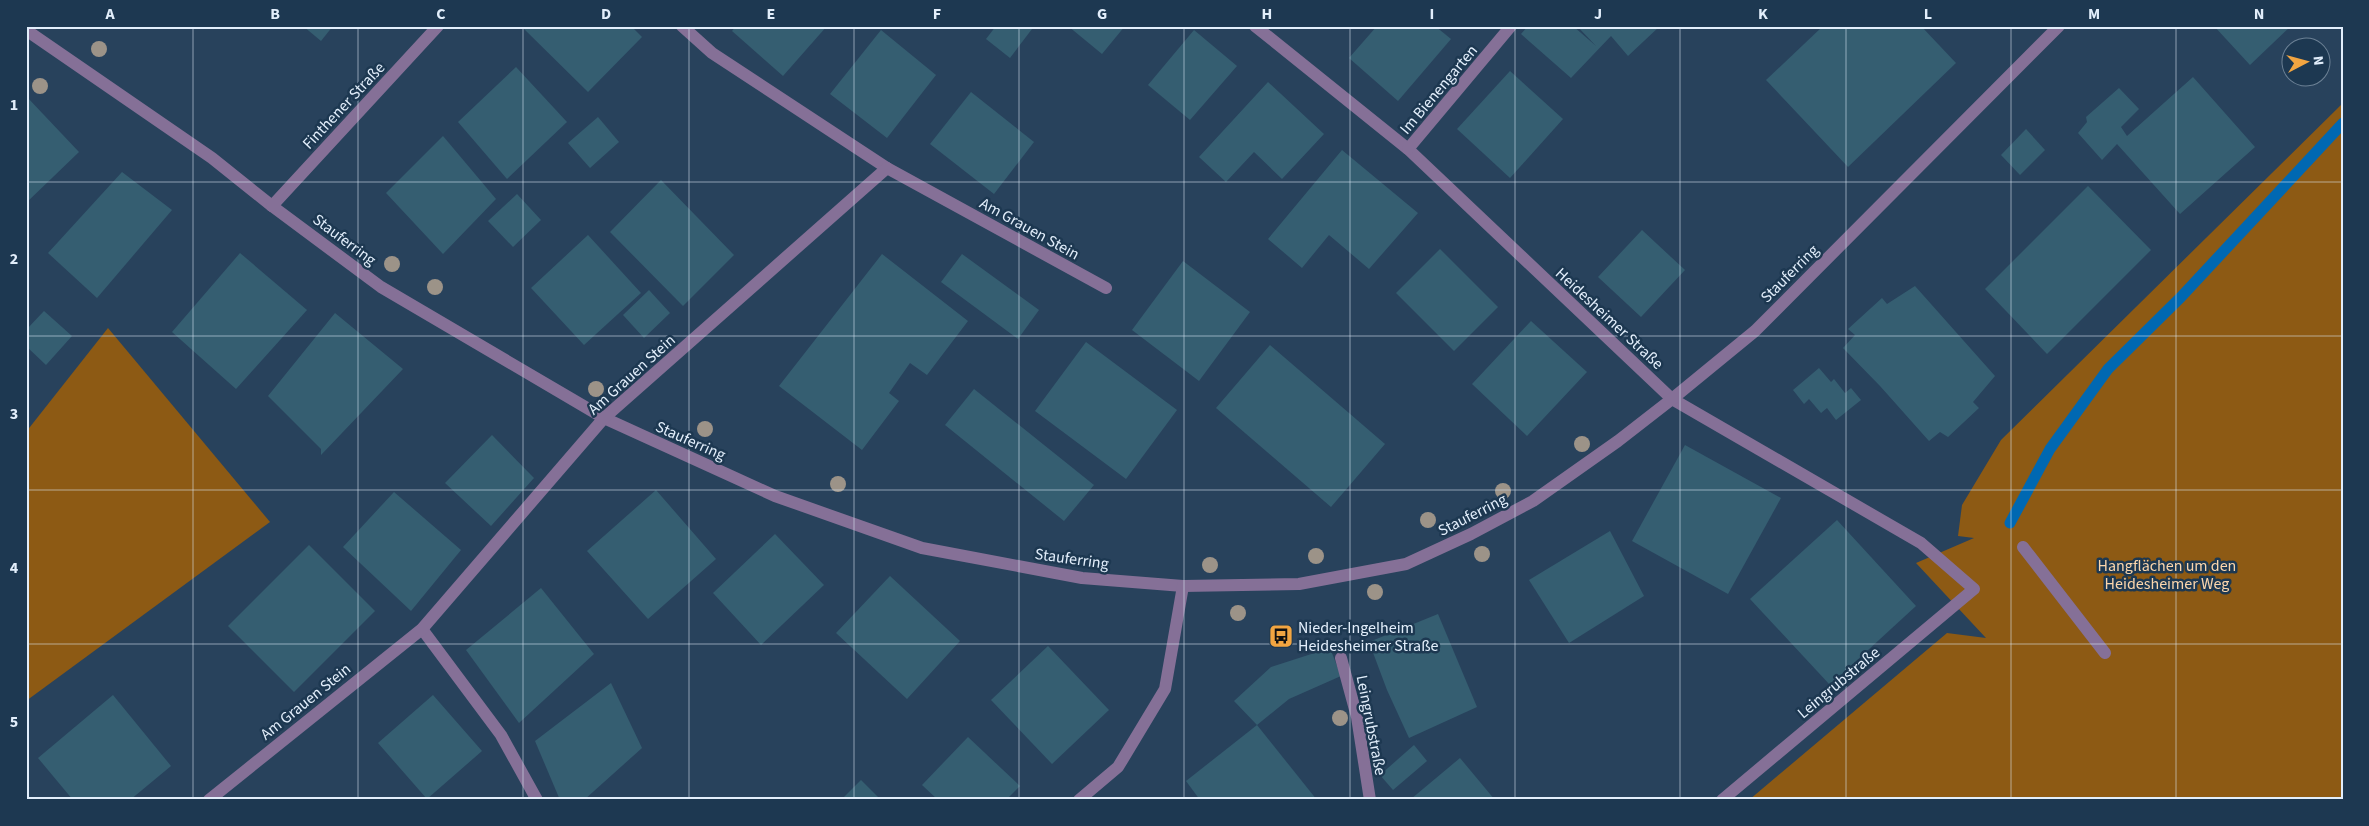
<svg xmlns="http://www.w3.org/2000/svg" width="2369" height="826" font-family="'Source Sans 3',sans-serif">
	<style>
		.green { fill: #8d5a14 }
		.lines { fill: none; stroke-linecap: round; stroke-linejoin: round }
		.stream { stroke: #0068b2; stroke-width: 11 }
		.building { fill: #355e71 }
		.service { stroke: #857097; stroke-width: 12 }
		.minor { stroke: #857097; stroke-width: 12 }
		.tree { fill: #9c9388 }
		.grid { fill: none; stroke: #e2eefb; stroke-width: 1; stroke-opacity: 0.55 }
		.labels { text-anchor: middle; stroke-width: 5; stroke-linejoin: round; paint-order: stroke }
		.street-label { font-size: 16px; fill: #e2eefb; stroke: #1d3851 }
		.park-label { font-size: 16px; fill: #fbd6ac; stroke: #1d3851 }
		.poi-label { font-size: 16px; fill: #e2eefb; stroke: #1d3851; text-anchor: start }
		.neatline { fill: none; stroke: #e2eefb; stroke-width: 2 }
		.grid-label { font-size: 16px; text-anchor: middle; font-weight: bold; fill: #e2eefb }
	</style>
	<rect width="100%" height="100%" fill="#28425c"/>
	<!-- green -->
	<g class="green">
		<path d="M2343,103v697h-594l198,-167 39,5 -70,-75 58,-25 -16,-2 4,-31 39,-65z"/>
		<path d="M108,328l162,194 -244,179v-269z"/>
	</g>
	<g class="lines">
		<!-- stream -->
		<path class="stream" d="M2010,523l40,-74 58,-80 73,-72 162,-174"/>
	</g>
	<!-- building -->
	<g class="building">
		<path d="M303,26h30l-12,15z"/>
		<path d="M521,26h110l11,11 -54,55z"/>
		<path d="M736,26h91l-44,50 -51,-45z"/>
		<path d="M996,26h32l4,3 -22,29 -24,-19z"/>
		<path d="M1068,26h57l-23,28z"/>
		<path d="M1377,26h58l16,13 -53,62 -49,-43z"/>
		<path d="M1528,26h45l23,20 -19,-20h83l-32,30 -17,-20 -40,42 -50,-44z"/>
		<path d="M1823,26h98l35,37 -108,104 -82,-87z"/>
		<path d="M2214,26h77l-41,39z"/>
		<path d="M881,30l55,45 -49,63 -57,-44z"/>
		<path d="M1194,30l43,36 -47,54 -42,-35z"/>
		<path d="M516,67l51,55 -60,57 -49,-57z"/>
		<path d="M1510,71l53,48 -53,59 -53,-49z"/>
		<path d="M2193,77l62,70 -75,67 -63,-70 -15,16 -24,-27 9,-11 -1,-5 33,-29 20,21 -18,18 6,9z"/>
		<path d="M1268,82l56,52 -42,45 -28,-27 -28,30 -27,-25z"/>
		<path d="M971,92l63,50 -40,52 -64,-50z"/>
		<path d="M26,96l53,56 -53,51z"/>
		<path d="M598,117l21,25 -29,26 -22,-25z"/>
		<path d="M2026,129l19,21 -25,25 -19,-20z"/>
		<path d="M443,136l53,63 -53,55 -57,-61z"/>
		<path d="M1342,150l76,63 -49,56 -40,-34 -27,33 -34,-29z"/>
		<path d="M122,172l50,38 -75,88 -49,-45z"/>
		<path d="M661,180l73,75 -51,51 -73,-74z"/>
		<path d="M2088,186l63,64 -104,104 -62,-65z"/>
		<path d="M517,194l24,26 -28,27 -25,-26z"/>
		<path d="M1642,230l43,40 -44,47 -43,-40z"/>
		<path d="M588,235l53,58 -57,52 -53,-57z"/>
		<path d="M1440,249l58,58 -44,44 -58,-58z"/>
		<path d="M240,253l67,57 -71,79 -64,-57z"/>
		<path d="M882,254l86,67 -41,54 -17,-12 -21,30 10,8 -37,49 -83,-64z"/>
		<path d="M962,254l77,56 -21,29 -77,-57z"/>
		<path d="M1183,261l67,51 -51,69 -67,-51z"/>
		<path d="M1915,286l80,90 -22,26 6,6 -31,29 -8,-5 -11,9 -49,-55 -37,-38 12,-13 -7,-6 34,-31 5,6z"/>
		<path d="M649,290l21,23 -26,25 -21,-23z"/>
		<path d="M44,311l28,25 -26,29 -20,-19v-16z"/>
		<path d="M335,313l68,56 -82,86v-6l-53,-53z"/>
		<path d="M1531,321l56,51 -60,64 -55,-52z"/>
		<path d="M1086,342l91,68 -51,69 -91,-68z"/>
		<path d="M1270,345l115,99 -54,63 -115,-99z"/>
		<path d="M1819,368l12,14 3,-3 11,14 6,-5 10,12 -25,20 -9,-12 -6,5 -12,-14 -5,5 -11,-14z"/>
		<path d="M974,389l120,96 -30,36 -119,-96z"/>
		<path d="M492,435l42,43 -43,48 -46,-43z"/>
		<path d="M1685,445l96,53 -53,96 -96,-53z"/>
		<path d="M656,490l60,69 -68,60 -61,-68z"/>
		<path d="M394,492l67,58 -50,61 -68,-64z"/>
		<path d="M1837,520l79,86 -86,79 -80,-86z"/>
		<path d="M1610,531l34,65 -75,47 -40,-63z"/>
		<path d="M775,534l49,51 -63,60 -48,-52z"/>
		<path d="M309,545l66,66 -81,81 -66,-66z"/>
		<path d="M890,576l70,65 -53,58 -71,-66z"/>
		<path d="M541,588l53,66 -75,69 -53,-73z"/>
		<path d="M1438,614l39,93 -68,31 -22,-48 -18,-48z"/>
		<path d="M1048,646l61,64 -57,54 -61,-64z"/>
		<path d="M1330,648l11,28 -52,23 -32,26 -23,-24 37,-34z"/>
		<path d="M611,683l31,65 -58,52h-24l-25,-59z"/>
		<path d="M113,695l58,71 -41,34h-57l-35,-42z"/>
		<path d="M433,695l49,56 -55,48 -49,-56z"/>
		<path d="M1257,725l60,75h-117l-14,-19z"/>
		<path d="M968,737l52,49 -14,14h-68l-16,-15z"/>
		<path d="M1414,745l13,16 -34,29 -13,-15z"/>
		<path d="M1460,758l35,42h-83l-1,-1z"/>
		<path d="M861,780l20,20h-40z"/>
	</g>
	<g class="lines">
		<!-- service -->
		<path class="service" d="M2023,547l82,106"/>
		<!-- minor -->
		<g class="minor">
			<path d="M682,26l30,27 175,115 219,120"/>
			<path d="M1255,26l153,123 264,250 249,144 53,46 -252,211"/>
			<path d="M26,30l186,128 60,48 109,81 223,131 171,78 147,52 160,30 101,8 116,-2 107,-20 65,-30 62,-33 85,-60 54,-42 83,-68 304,-305"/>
			<path d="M1408,149l103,-123"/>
			<path d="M272,206l166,-180"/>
			<path d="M422,629l79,106 36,65"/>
			<path d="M1341,658l16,59 13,83"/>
			<path d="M209,800l213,-171 182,-211 283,-250"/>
			<path d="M1079,800l39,-33 47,-78 18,-103"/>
		</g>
	</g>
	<!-- trees -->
	<g class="tree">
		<circle cx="99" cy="49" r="8"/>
		<circle cx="40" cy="86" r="8"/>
		<circle cx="392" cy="264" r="8"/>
		<circle cx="435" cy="287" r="8"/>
		<circle cx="596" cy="389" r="8"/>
		<circle cx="705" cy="429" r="8"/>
		<circle cx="1582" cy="444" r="8"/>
		<circle cx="838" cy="484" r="8"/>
		<circle cx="1503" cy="491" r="8"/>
		<circle cx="1428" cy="520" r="8"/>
		<circle cx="1482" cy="554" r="8"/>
		<circle cx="1316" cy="556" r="8"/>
		<circle cx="1210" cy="565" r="8"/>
		<circle cx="1375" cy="592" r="8"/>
		<circle cx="1238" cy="613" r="8"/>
		<circle cx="1340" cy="718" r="8"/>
	</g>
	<!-- grid -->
	<path class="grid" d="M193,26v774M358,26v774M523,26v774M689,26v774M854,26v774M1019,26v774M1184,26v774M1350,26v774M1515,26v774M1680,26v774M1846,26v774M2011,26v774M2176,26v774M26,182h2317M26,336h2317M26,490h2317M26,644h2317"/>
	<!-- icons -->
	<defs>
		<g id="bus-square" transform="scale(1.25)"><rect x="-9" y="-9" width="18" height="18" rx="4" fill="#f2a541" stroke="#1d3851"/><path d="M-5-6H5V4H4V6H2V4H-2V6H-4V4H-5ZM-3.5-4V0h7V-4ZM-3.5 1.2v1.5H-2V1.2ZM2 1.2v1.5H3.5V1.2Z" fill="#111"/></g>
	</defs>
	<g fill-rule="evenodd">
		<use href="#bus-square" x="1281" y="636"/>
	</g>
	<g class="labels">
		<!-- street labels -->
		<g class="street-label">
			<text transform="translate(1438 89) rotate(-50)" y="6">Im Bienengarten</text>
			<text transform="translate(343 105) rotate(-47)" y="6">Finthener Straße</text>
			<text transform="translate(1030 228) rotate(29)" y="6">Am Grauen Stein</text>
			<text transform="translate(345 239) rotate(37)" y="6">Stauferring</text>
			<text transform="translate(1789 273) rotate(-45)" y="6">Stauferring</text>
			<text transform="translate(1610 318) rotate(43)" y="6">Heidesheimer Straße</text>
			<text transform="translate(631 374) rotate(-42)" y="6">Am Grauen Stein</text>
			<text transform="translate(691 440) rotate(24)" y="6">Stauferring</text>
			<text transform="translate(1472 514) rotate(-27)" y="6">Stauferring</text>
			<text transform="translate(1072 558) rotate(8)" y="6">Stauferring</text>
			<text transform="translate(1838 682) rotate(-40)" y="6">Leingrubstraße</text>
			<text transform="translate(305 701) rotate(-39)" y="6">Am Grauen Stein</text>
			<text transform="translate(1372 725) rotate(79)" y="6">Leingrubstraße</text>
		</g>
		<!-- park labels -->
		<g class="park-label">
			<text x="2167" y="571">Hangflächen um den<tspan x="2167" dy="18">Heidesheimer Weg</tspan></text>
		</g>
		<!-- poi labels -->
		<g class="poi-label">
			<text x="1298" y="633">Nieder-Ingelheim<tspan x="1298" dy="18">Heidesheimer Straße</tspan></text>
		</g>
	</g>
	<!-- border -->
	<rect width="2369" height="826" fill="none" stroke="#1d3851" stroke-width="55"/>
	<!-- north arrow -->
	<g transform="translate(2306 62) rotate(84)"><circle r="24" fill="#1d3851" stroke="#6c8195"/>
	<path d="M0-4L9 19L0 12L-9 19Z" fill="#f2a541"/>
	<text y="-8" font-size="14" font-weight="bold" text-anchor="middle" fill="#e2eefb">N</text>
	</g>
	<rect x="28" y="28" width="2314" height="770" class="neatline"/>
	<g class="grid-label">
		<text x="110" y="19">A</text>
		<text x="275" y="19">B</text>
		<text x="441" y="19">C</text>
		<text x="606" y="19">D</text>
		<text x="771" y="19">E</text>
		<text x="937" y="19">F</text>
		<text x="1102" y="19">G</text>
		<text x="1267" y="19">H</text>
		<text x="1432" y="19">I</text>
		<text x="1598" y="19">J</text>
		<text x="1763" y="19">K</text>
		<text x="1928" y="19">L</text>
		<text x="2094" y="19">M</text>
		<text x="2259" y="19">N</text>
		<text x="14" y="110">1</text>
		<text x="14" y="264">2</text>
		<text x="14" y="419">3</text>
		<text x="14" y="573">4</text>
		<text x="14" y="727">5</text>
	</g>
</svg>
